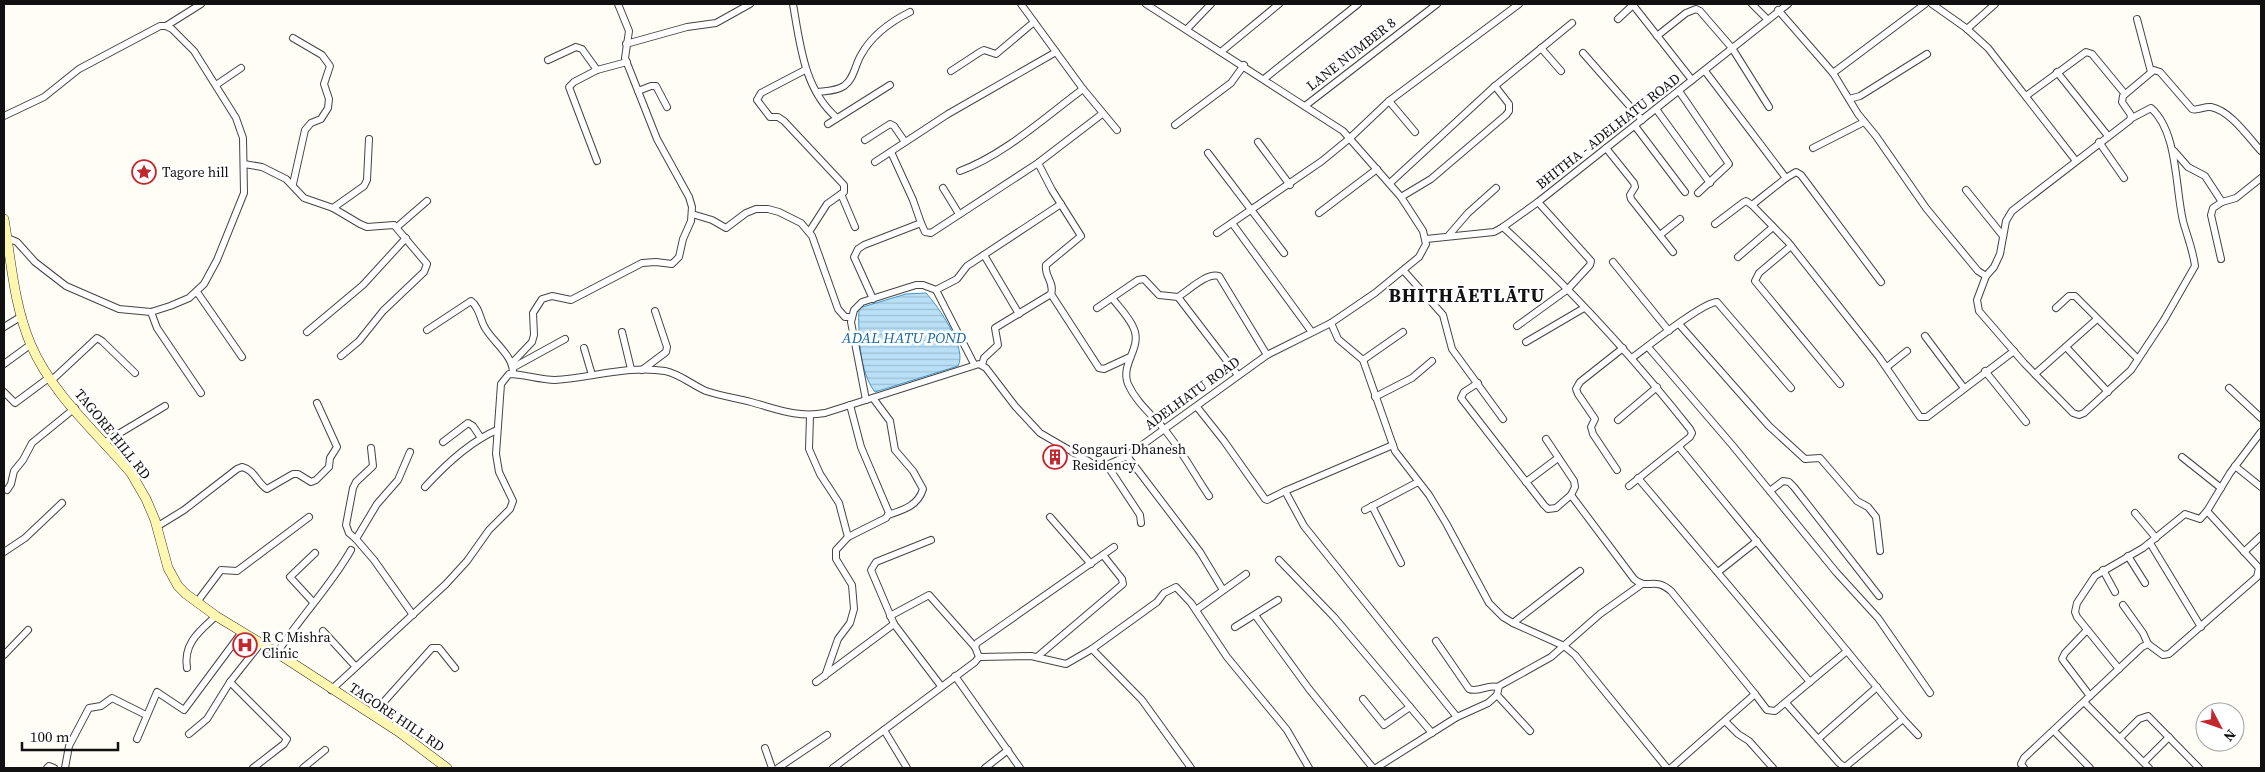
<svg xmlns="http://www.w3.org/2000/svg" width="2265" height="772" font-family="'Source Serif 4',serif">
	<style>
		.water { fill: url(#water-rules); stroke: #3f96cf }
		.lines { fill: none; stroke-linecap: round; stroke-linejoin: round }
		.street-casing { stroke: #444; stroke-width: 8 }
		.secondary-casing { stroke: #333; stroke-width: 10 }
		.street { stroke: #fff; stroke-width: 6 }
		.secondary { stroke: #fff6b0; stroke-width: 9 }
		.labels { text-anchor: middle; stroke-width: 5; stroke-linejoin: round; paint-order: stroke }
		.street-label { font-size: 14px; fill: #111; stroke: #fff }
		.poi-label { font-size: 14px; fill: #111; stroke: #fff; text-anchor: start }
		.water-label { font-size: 15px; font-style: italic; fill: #1768a6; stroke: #fff }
		.district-label { font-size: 19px; font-weight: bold; letter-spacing: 1px; fill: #111; stroke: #fff }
	</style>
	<defs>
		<pattern id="water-rules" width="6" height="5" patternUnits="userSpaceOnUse" patternTransform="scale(1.25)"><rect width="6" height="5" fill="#b9e0f7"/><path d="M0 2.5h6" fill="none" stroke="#9ebfd3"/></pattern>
	</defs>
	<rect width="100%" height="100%" fill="#fffdf5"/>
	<!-- water -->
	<path class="water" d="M926,293c12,13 42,56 32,73l-83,26c-16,-20 -17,-60 -16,-84l47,-14z"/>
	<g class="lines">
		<!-- street casing -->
		<g class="street-casing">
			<g id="street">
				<path d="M793,4c7,40 11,86 44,114"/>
				<path d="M1021,4l62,85 34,41"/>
				<path d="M1752,4l15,15"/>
				<path d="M1932,4l34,24 22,20 88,113"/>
				<path d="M1633,5l59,75"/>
				<path d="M1778,10l55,63 25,41 18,22 50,72 52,63 8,5 8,-9 6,-13 6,-33 6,-10 118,-91 1,-5 -9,-13 1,-6 31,-26 6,2 32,37c7,2 12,-3 19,-2 20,4 37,30 50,44"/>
				<path d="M1618,19l16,-15"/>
				<path d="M2137,19l14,53"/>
				<path d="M166,26l35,-22"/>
				<path d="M1187,29l24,-25"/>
				<path d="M1967,29l28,-25"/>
				<path d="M1657,36l29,-23 10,-4 4,2 32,37 37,59"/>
				<path d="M293,38l29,17 8,11 -6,18 5,15 -1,9 -7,11 -10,4 -6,7 -12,54"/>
				<path d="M626,44l61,-17 29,-4 34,-19"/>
				<path d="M1541,48l20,23"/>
				<path d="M1222,51l57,-47"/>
				<path d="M1583,53l59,67"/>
				<path d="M548,60l28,-13 6,2 15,21 30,-8"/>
				<path d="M597,70l-23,12 -5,5 28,74"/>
				<path d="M805,70l-44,23 -4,7 13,17h8l6,4 60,64v7l-17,12 -18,28"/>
				<path d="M951,71l29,-19 4,-2 12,4 38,-32"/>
				<path d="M1705,71l81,107 -34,27 -6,-4 -2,1 -29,22"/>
				<path d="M2057,72l51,64"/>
				<path d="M1833,73l92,-69"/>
				<path d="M1264,79l94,-75"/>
				<path d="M216,85l25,-17"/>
				<path d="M638,91l13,-5h5l11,21"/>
				<path d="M1679,91l50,73 -31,29"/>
				<path d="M818,92c9,-1 18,-1 26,-6 10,-7 11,-21 17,-31 11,-20 29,-33 49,-43"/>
				<path d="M2026,96l60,-44 6,2 33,40"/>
				<path d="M1849,99l11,-3 67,-42"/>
				<path d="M1389,101l26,31"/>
				<path d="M1305,106l132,-102"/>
				<path d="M1656,109l54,74"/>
				<path d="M4,116l40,-19 35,-28 81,-43h6l6,3 22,22 42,67 7,20 1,55 -27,67 -13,24 -15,14 -19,8 -19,6 -32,-3 -53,-23 -31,-24 -18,-20 -12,-5"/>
				<path d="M828,124l62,-39"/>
				<path d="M1175,125l56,-42 13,-18"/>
				<path d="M1635,126l50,66"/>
				<path d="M865,140l25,-16 4,2 11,16"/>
				<path d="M1258,142l32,43"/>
				<path d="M2099,142l25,36"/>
				<path d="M1606,148l28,35 1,4 -5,8 1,4 42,53"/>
				<path d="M1813,148l51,-26"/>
				<path d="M2174,151l14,16 17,9 17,26 14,-4 25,-20"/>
				<path d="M1208,153l76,100"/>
				<path d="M875,162l73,-48 108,-62"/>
				<path d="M244,164l18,3 24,12 18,19 29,10 27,16 7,3 27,-2 33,39 -3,8 -41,39 -24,30 -18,15"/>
				<path d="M960,171c44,-16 85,-54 123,-82"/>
				<path d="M1786,178l10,-6 5,3 80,107"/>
				<path d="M1390,183l105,-97 77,-63"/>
				<path d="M943,188l16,26"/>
				<path d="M1966,190l37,46"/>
				<path d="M841,194l14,33"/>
				<path d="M1401,197l30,-18 75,-64 3,-4v-7l-14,-18"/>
				<path d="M1752,205l36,37 91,115 41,60h7l87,-66"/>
				<path d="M333,208l31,-22 3,-6 2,-41"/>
				<path d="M1319,213l58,-44"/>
				<path d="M692,214l20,6 14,8 20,-15 10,-4h12l11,3 22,11 11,13 26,73 7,8h7"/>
				<path d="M921,223l4,9 6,1 107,-70 64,-49"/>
				<path d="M1232,223l79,108"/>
				<path d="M397,227l30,-26"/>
				<path d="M1503,227c68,62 130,130 187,202l2,4 -2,4 -61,49"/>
				<path d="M1217,233l105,-72 28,-23 39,-37 130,-97"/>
				<path d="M1449,235l19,-22 28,-25"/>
				<path d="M1660,235l20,-16"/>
				<path d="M1426,239l68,-7 9,-5 35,-25 250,-198"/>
				<path d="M1791,246l-32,27 -4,8 85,103"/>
				<path d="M984,255l35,59"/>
				<path d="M1738,257l35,-30"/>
				<path d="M2221,259l-10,-44 2,-7 9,-6"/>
				<path d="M1613,262l56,69"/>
				<path d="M1404,271l39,44 9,34 51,70"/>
				<path d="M1986,276l-9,24 2,11 45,52 49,50 6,2 5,-2 47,-43 33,-50 31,-54c-2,-16 -8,-30 -12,-45 -8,-34 -5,-89 -32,-113l-19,10"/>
				<path d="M197,292l45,65"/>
				<path d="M1051,294l48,74 5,1 26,-12"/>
				<path d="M1178,297c10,-6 29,-25 41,-21l48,79"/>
				<path d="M1112,298c7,9 18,20 22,31 8,19 -14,35 -6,55 8,18 24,31 36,45 17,20 30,45 45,67"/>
				<path d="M873,299l-19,-42 4,-8 6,-4 57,-22 -8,-23 -22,-48"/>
				<path d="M1097,308l41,-28 6,-1 15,16 19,2 59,77"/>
				<path d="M2056,308l13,-12h6l63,63"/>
				<path d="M151,312l6,16 44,65"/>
				<path d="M1331,323l7,16 25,21 32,91 34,44 17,28 43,80 14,14 10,6 51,23 11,9 92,113"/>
				<path d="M1679,324l90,102 36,33 15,-1 37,43 11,6 8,10 4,34"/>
				<path d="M1517,326l51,-37 22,-24 1,-4 -53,-59"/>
				<path d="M4,327l18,-11"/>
				<path d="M427,330l44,-29c8,6 9,17 13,25 8,16 30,29 29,48"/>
				<path d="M307,332l56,-47 43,-47"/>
				<path d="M622,332l9,37"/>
				<path d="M1925,336l39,52"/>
				<path d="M1526,342l58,-34"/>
				<path d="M1648,347l85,99 103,126 42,46 52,75"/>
				<path d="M2066,347l42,45"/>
				<path d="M584,348l8,27"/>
				<path d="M1632,358c15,-11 71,-56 85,-56l74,86"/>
				<path d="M1363,360l40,-28"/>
				<path d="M512,363l20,-21 2,-7 -1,-22 9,-14 10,-3 19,4 71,-37 14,-1 16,2 7,-7 4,-18 8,-18 1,-14 -3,-10 -32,-58 -32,-81 4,-27 -11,-27"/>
				<path d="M4,364l26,-19"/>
				<path d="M974,364l-38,-74 21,-11 10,-13 94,-62"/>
				<path d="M982,365l2,-7 14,-13 -3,-17 56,-34c4,-11 -7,-18 -5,-29l35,-29 -29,-46 -14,-27"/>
				<path d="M514,367l51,-28"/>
				<path d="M1887,367l20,-16"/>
				<path d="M642,370l24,-18 1,-5 -12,-36"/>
				<path d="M1985,371l41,51"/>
				<path d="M2035,374l62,-55"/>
				<path d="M52,380l45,-42 5,3 33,32"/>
				<path d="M1478,383l-14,9 -3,6 83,107 4,4 8,-1 15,-13 63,84c13,12 20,-3 37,12l84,103 -84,74"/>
				<path d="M2229,388l32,30"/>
				<path d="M4,392l11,11 35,-26"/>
				<path d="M1375,397l37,-19 20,-17"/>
				<path d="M873,398l17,23 5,29 18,21 10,18c-5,17 -20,21 -35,26"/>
				<path d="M866,400l-15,-78 3,-12 8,-8 54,-17h7l13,5"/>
				<path d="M1197,407l27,34 41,58 2,1 18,-9"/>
				<path d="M810,416l-1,33 11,25 19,29 9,34"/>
				<path d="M1618,420l39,-33"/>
				<path d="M1546,439l28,42 1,6 -4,8"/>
				<path d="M105,442l60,-36"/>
				<path d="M443,442l25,-19 5,3 8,12"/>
				<path d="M1393,445l-108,46 19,35 153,191"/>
				<path d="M1679,447l168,204 -72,60 -8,-1 -12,-16"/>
				<path d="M410,452l-12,28 -21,24 -21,35 18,21 39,55"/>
				<path d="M1127,456l73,96 23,38"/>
				<path d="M2182,457l39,31"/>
				<path d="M1107,465l33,50 1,8"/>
				<path d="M2235,466l26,21"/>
				<path d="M1617,470l-24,-36 -2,-7 4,-8 -17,-25 -2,-5 4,-7 43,-34"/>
				<path d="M1638,478l172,204"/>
				<path d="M1526,482l32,-24"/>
				<path d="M425,487c20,-22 44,-45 72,-57"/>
				<path d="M7,490l4,-6 3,-13 9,-11 9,-17 43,-35"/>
				<path d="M1770,491l13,-10 6,1 5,5 85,109"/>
				<path d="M1372,506l29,57"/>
				<path d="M1365,510l53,-28"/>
				<path d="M2135,513l21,25"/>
				<path d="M1050,517l41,47"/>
				<path d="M158,526l26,-16 53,-41 5,-2c13,3 15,16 25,22l26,-15h5l13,8 5,-2 13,-13 1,-9 7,-11 -20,-44"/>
				<path d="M356,539l-7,-6 -3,-8 7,-37 3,-6 17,-16 -2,-18"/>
				<path d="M931,540l-55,22 -5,8 23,54 47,62"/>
				<path d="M2150,543l51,84"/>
				<path d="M4,552l21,-14 37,-35"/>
				<path d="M2244,552l17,-16"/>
				<path d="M2128,556l17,27"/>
				<path d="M1279,560l55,57 98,116"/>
				<path d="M2103,570l12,22"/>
				<path d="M1718,572l39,-31"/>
				<path d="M197,602l24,-32 16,1 72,-54"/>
				<path d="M313,602l-23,-25 25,-24"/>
				<path d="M2123,605l20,28 5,11"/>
				<path d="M1196,610l50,-36"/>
				<path d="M1255,615l54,74 64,79"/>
				<path d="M890,616l39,-21 46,52"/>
				<path d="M1513,623l67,-52"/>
				<path d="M1235,627l43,-27"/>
				<path d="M2087,630l-22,23 -3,6 28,37"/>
				<path d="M323,631l32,35"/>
				<path d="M1436,641l33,48c9,4 18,-5 29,-2"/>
				<path d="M1092,649l50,51 49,68"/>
				<path d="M1847,651l56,68 15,16"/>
				<path d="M277,653c23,-36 53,-66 74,-103"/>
				<path d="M4,655l24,-25"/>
				<path d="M979,657l52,-1 35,8 26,-15 65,-47 7,-9 12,-6 15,16 36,54 60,73 22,38"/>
				<path d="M1037,657l86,-73 -1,-5 -19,-24"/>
				<path d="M187,668c-4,-25 13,-37 29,-52"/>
				<path d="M2119,669l-42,-52 -2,-5 2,-9 18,-27 48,-28 42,-34 15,5 7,-8"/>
				<path d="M825,676l13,-37 12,-16 4,-14 -2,-24 -16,-26v-9l12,-13 38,-19 3,-5 -28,-66 -11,-42"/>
				<path d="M955,676l65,92"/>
				<path d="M230,682l57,57 -3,5 -31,24"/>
				<path d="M816,682l78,-58"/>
				<path d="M331,690l115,-106 21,-23 22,-31 21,-21 3,-8 -14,-29 -3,-18 5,-70 8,-10c15,0 30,6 46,6 36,-2 73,-15 110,-9 15,3 27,14 41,20 15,5 30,7 45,11 26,7 46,16 74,11l154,-49 7,4 29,38 25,27 55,32h12l20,-9 140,-101 64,-32 44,-30 44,-36 7,-13 -3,-13 -22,-34 -58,-66 -197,-127"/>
				<path d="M1497,695l33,36"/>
				<path d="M1363,699l21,26 26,-18"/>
				<path d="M2084,702l65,66"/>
				<path d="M1786,703l53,60 6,4 58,-48"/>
				<path d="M372,715l60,-67h7l16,20"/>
				<path d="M1725,721l13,13 11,7 24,27"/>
				<path d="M884,730l23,38"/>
				<path d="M2054,731l36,37"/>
				<path d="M189,734l18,-15 23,-37 31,-39"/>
				<path d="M2120,738l19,-19 9,-3 51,52"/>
				<path d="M137,739l20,-47 27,18 58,-78"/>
				<path d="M1818,739l59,-52"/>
				<path d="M765,748l7,20"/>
				<path d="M2144,762l25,-25"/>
				<path d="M47,768l2,-2 5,2"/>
				<path d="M65,768l4,-22 20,-38 12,-2 11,-8 34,17"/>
				<path d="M303,768l22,-18"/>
				<path d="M778,768l49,-33"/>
				<path d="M833,768l142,-106 4,-5 -4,-10 2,-4 137,-96"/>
				<path d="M985,768l23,-18"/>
				<path d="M1376,768l81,-51 31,-14 9,-8 2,-9 52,-29 49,-43 42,-30"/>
				<path d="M2024,768l-3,-4 3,-6 118,-111 6,-3 15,11 6,-1 88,-77 2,-9 -52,-57 23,-38 31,-41"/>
			</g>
		</g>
		<!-- secondary casing -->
		<g class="secondary-casing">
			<path id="secondary" d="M4,219c7,41 10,87 27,126 21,49 66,88 100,128l15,26 9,21 13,48 10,18 8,8 30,22 61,37 122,79 48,36"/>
		</g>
		<!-- street -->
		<use href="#street" class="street"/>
		<!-- secondary -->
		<use href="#secondary" class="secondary"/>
	</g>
	<!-- icons -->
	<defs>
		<g id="sight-ring" transform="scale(1.25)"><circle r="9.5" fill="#fff" stroke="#c4262e" stroke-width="1.5"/><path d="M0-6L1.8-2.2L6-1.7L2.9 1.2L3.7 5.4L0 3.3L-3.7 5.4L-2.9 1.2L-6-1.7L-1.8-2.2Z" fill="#c4262e"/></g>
		<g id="building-ring" transform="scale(1.25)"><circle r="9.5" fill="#fff" stroke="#c4262e" stroke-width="1.5"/><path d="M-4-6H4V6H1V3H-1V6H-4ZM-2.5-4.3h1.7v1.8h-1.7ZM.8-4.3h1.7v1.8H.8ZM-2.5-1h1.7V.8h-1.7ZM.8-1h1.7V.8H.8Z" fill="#c4262e"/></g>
		<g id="hospital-ring" transform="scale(1.25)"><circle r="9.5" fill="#fff" stroke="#c4262e" stroke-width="1.5"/><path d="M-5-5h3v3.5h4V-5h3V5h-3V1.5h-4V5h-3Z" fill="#c4262e"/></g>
	</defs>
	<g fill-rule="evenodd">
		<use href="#sight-ring" x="144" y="172"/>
		<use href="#building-ring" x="1055" y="457"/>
		<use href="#hospital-ring" x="245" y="645"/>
	</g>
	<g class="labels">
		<!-- street labels -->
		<g class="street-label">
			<text transform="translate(1351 54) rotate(-38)" y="5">LANE NUMBER 8</text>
			<text transform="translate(1608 131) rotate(-38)" y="5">BHITHA - ADELHATU ROAD</text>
			<text transform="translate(1192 393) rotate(-36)" y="5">ADELHATU ROAD</text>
			<text transform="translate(113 434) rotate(51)" y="5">TAGORE HILL RD</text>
			<text transform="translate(397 717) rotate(34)" y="5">TAGORE HILL RD</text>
		</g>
		<!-- poi labels -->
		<g class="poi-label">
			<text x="162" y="177">Tagore hill</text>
			<text x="1072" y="454">Songauri Dhanesh<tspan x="1072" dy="16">Residency</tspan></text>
			<text x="262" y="642">R C Mishra<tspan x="262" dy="16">Clinic</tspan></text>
		</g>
		<!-- water labels -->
		<g class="water-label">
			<text x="904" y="343">ADAL HATU POND</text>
		</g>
		<!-- district labels -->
		<g class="district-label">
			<text x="1467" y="302">BHITHĀETLĀTU</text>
		</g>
	</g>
	<!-- border -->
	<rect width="2265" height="772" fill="none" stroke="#111111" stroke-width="10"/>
	<!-- north arrow -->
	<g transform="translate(2220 727) rotate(131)"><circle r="24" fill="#ffffff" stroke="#a0a0a0"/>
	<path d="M0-4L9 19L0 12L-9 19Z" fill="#c4262e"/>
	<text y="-8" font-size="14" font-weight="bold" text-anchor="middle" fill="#111111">N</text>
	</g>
	<!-- scale -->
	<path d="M22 742v8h96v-8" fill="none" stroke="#111111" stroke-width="2.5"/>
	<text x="30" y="742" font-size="15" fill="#111111" stroke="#ffffff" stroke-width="4" paint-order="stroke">100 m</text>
</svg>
